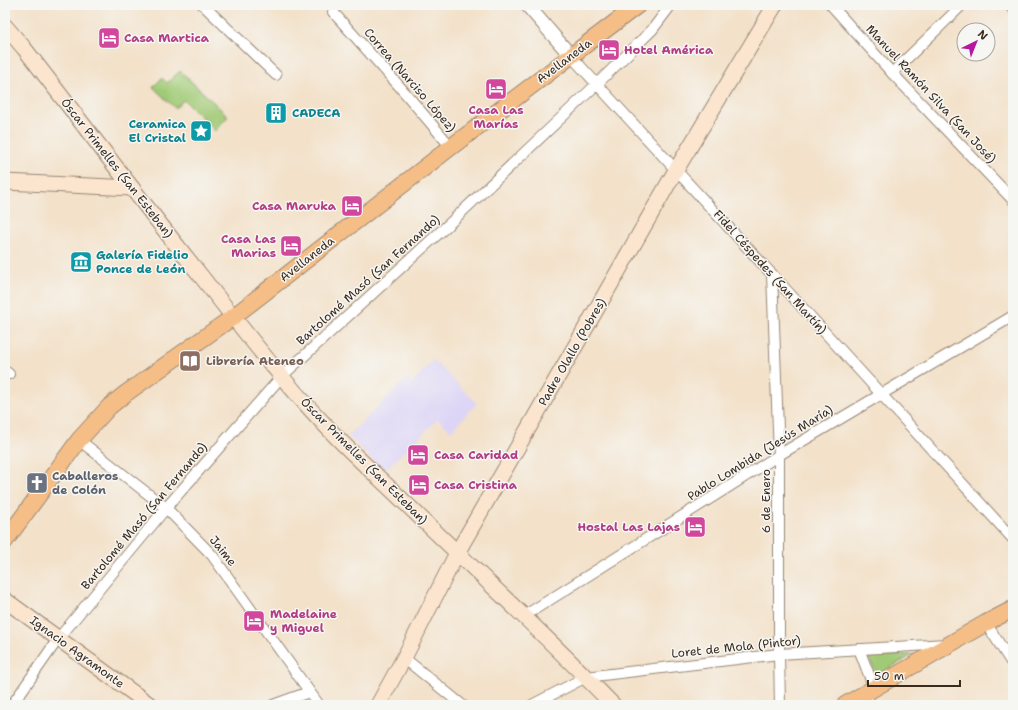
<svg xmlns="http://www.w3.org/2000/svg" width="1018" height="710" font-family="'Shantell Sans',sans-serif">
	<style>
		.built { fill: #ddd5f6 }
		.industrial { fill: #c2c1dc }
		.green { fill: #a1ca76; stroke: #6e7a4a }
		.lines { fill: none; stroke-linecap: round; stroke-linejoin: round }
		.minor-casing { stroke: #978674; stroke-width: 12 }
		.tertiary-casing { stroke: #978674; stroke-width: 15 }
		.secondary-casing { stroke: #978674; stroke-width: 17 }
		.primary-casing { stroke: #978674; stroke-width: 18 }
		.minor { stroke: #fff; stroke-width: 10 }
		.tertiary { stroke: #fff; stroke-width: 13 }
		.secondary { stroke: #fbe5cf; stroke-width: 15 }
		.primary { stroke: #f6be87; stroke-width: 16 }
		.labels { text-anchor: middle; stroke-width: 3; stroke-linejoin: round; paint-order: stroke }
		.hotel-label { font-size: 12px; font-weight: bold; fill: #b23c85; stroke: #f6f6f2; text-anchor: start }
		.street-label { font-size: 12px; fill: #3b2a1e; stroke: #f6f6f2 }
		.culture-label { font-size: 12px; font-weight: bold; fill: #0d838f; stroke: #f6f6f2; text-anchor: start }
		.education-label { font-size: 12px; font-weight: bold; fill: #785e54; stroke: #f6f6f2; text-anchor: start }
		.worship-label { font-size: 12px; font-weight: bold; fill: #5b616d; stroke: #f6f6f2; text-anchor: start }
	</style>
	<rect width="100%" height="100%" fill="#f6f6f2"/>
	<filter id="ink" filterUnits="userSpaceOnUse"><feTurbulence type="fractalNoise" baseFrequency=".025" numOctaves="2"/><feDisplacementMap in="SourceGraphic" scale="8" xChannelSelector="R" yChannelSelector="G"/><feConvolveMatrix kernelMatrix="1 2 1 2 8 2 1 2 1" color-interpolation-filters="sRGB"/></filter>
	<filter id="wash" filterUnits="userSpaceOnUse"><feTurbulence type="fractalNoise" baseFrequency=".012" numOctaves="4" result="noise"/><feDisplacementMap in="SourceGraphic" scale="16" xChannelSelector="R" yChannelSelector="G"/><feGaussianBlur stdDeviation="0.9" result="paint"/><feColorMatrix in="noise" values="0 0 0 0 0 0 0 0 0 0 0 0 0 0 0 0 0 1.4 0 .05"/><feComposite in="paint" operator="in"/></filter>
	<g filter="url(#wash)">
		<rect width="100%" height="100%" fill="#f3e1c9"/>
		<!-- built -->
		<path class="built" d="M433,360l44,43 -26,28 -13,-12 -54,52 -36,-35 59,-58 5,5 19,-21z"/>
		<!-- industrial -->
		<path class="industrial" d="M1013,361v24l-10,-18z"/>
		<!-- green -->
		<g class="green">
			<path d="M180,71l48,45 -13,15 -31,-31 -9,8 -22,-21 9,-9 5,5z"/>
			<path d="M915,654l-38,21 -9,-18z"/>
		</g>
	</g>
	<g filter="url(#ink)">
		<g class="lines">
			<!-- minor casing -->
			<g class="minor-casing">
				<g id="minor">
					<path d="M203,5l73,70"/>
					<path d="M831,5l61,68 121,127"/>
					<path d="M1009,5l4,4"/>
					<path d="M333,12l67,75 51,60"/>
					<path d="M571,56l208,226 234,257"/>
					<path d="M892,73l70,-68"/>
					<path d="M772,274l7,181v199l1,51"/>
					<path d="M5,371l4,3"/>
					<path d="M79,440l87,68 46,47 107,150"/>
					<path d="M524,616l255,-161 234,-139"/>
					<path d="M986,623l27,42"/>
					<path d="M859,649l15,39"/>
					<path d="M404,658l58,47"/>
					<path d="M864,694l7,11"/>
					<path d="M12,705l46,-66 108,-131 116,-132 167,-152 148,-140 55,-54 19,-25"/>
					<path d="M273,705l36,-13"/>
					<path d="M532,705l54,-28 193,-23 167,-10"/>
				</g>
			</g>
			<!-- tertiary casing -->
			<g class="tertiary-casing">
				<path id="tertiary" d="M527,5l44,51"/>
			</g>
			<!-- secondary casing -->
			<g class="secondary-casing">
				<g id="secondary">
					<path d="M5,26l19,22c59,76 117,153 177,228 40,51 80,103 125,150 22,24 47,46 70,68 72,70 147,138 217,211"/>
					<path d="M5,182l127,6"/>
					<path d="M5,600l145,105"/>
					<path d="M378,705l26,-47 53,-105 219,-383 99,-165"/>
				</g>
			</g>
			<!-- primary casing -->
			<g class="primary-casing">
				<g id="primary">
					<path d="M5,541l74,-101 30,-33 16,-13 108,-77 218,-170 187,-142"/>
					<path d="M845,705l141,-82 27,-14"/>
				</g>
			</g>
			<!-- minor -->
			<use href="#minor" class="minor"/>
			<!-- tertiary -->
			<use href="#tertiary" class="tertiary"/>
			<!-- secondary -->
			<use href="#secondary" class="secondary"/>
			<!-- primary -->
			<use href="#primary" class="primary"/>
		</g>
	</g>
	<!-- icons -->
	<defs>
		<g id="hotel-square" transform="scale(1.15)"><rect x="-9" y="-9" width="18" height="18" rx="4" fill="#d1479c" stroke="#f6f6f2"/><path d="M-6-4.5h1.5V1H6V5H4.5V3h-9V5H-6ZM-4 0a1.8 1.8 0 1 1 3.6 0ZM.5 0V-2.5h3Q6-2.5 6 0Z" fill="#fff"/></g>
		<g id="building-square" transform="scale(1.15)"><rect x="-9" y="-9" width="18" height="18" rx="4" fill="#0f9aa8" stroke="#f6f6f2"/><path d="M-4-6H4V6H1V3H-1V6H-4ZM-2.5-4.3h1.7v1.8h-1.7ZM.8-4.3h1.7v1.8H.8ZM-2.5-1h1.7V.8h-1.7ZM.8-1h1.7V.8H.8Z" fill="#fff"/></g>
		<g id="sight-square" transform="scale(1.15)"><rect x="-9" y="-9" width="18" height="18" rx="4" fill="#0f9aa8" stroke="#f6f6f2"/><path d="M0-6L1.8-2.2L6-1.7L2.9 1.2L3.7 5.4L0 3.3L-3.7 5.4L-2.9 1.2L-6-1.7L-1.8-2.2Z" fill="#fff"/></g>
		<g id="museum-square" transform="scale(1.15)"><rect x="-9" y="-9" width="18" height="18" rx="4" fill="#0f9aa8" stroke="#f6f6f2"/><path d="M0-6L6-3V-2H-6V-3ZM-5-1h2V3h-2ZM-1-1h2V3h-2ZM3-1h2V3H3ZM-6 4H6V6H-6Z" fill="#fff"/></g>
		<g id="library-square" transform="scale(1.15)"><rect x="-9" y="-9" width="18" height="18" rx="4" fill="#8d6e63" stroke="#f6f6f2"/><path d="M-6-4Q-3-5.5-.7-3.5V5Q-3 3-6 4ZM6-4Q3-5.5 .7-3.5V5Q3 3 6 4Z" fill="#fff"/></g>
		<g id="church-square" transform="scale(1.15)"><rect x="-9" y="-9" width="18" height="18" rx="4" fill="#6b7280" stroke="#f6f6f2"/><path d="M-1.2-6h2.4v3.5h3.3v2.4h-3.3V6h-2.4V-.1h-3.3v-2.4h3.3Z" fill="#fff"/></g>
	</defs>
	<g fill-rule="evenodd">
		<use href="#hotel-square" x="109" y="38"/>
		<use href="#hotel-square" x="609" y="50"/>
		<use href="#hotel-square" x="496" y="89"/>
		<use href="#building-square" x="276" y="113"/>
		<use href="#sight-square" x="201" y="131"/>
		<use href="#hotel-square" x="352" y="206"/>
		<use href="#hotel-square" x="291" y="246"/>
		<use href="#museum-square" x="81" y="262"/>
		<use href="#library-square" x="190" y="361"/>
		<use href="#hotel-square" x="418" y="455"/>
		<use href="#church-square" x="37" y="483"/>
		<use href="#hotel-square" x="419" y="485"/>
		<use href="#hotel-square" x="695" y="527"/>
		<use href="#hotel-square" x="254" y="621"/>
	</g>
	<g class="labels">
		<!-- hotel labels -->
		<g class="hotel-label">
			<text x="124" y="42">Casa Martica</text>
			<text x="624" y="54">Hotel América</text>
			<text x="496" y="114" text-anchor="middle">Casa Las<tspan x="496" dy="14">Marías</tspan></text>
			<text x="336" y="210" text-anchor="end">Casa Maruka</text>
			<text x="276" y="243" text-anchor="end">Casa Las<tspan x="276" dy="14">Marias</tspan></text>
			<text x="434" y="459">Casa Caridad</text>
			<text x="434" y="489">Casa Cristina</text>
			<text x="680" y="531" text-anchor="end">Hostal Las Lajas</text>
			<text x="270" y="618">Madelaine<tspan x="270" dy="14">y Miguel</tspan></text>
		</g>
		<!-- street labels -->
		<g class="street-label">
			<text transform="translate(564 61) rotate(-37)" y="4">Avellaneda</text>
			<text transform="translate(410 80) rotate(49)" y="4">Correa (Narciso López)</text>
			<text transform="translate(931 94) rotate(47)" y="4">Manuel Ramón Silva (San José)</text>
			<text transform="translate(117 168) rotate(52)" y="4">Óscar Primelles (San Esteban)</text>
			<text transform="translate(307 259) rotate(-38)" y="4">Avellaneda</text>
			<text transform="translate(770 272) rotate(48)" y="4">Fidel Céspedes (San Martín)</text>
			<text transform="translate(368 280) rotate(-42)" y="4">Bartolomé Masó (San Fernando)</text>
			<text transform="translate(572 352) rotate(-60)" y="4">Padre Olallo (Pobres)</text>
			<text transform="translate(760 453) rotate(-32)" y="4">Pablo Lombida (Jesús María)</text>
			<text transform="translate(364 461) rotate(45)" y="4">Óscar Primelles (San Esteban)</text>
			<text transform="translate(766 501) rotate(-90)" y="4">6 de Enero</text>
			<text transform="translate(144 516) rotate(-50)" y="4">Bartolomé Masó (San Fernando)</text>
			<text transform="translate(223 551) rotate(51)" y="4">Jaime</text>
			<text transform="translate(736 647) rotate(-6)" y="4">Loret de Mola (Pintor)</text>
			<text transform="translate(77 652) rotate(36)" y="4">Ignacio Agramonte</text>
		</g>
		<!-- culture labels -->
		<g class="culture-label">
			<text x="292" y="117">CADECA</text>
			<text x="186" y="128" text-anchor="end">Ceramica<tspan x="186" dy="14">El Cristal</tspan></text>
			<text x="96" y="259">Galería Fidelio<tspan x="96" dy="14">Ponce de León</tspan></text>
		</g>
		<!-- education labels -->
		<g class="education-label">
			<text x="206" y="365">Librería Ateneo</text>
		</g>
		<!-- worship labels -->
		<g class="worship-label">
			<text x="52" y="480">Caballeros<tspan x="52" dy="14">de Colón</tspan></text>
		</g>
	</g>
	<!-- margin -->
	<rect width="1018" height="710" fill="none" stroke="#f6f6f2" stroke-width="20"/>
	<!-- north arrow -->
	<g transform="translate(976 42) rotate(43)"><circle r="19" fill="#f6f6f2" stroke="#aba49d"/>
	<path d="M0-3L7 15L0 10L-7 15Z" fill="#b5179e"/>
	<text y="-6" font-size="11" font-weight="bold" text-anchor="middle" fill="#3b2a1e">N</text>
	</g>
	<!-- scale -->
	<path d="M868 680v6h92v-6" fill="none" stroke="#3b2a1e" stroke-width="2"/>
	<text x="874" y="680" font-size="12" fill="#3b2a1e" stroke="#f6f6f2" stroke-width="3" paint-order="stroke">50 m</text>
</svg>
